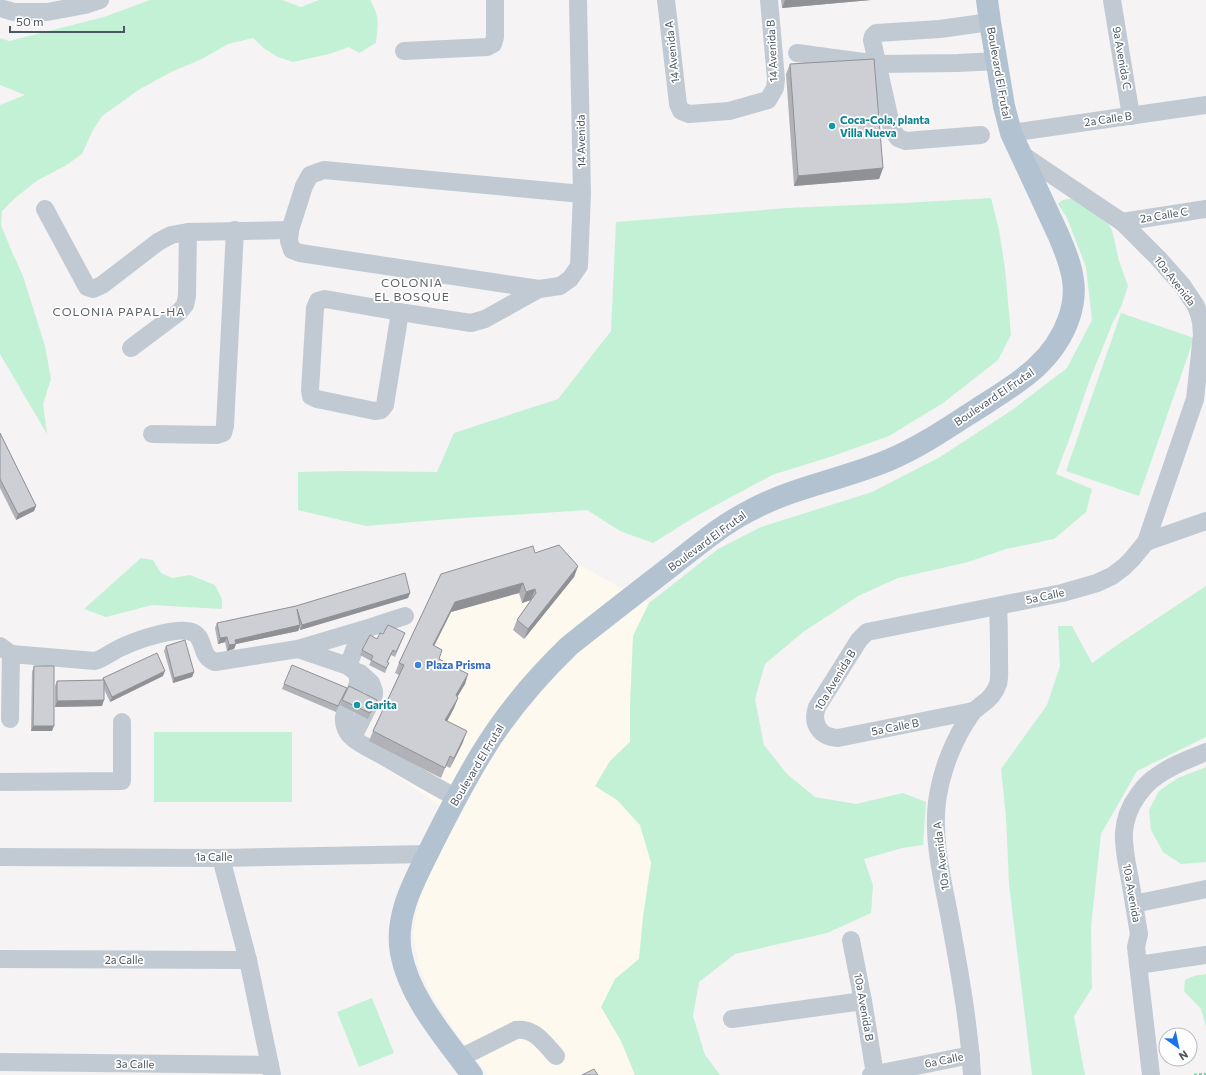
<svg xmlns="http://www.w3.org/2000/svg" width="1206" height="1075" font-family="Commissioner,sans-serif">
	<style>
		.commercial { fill: #fdf9ef }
		.green { fill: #c3f1d5 }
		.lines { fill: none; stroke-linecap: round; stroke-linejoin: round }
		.path { stroke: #7ad0a6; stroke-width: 2.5; stroke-dasharray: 3 2; stroke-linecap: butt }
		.minor { stroke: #c1cad2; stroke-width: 18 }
		.major { stroke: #b3c2d1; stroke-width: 22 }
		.wall { fill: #b0b2b7 }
		.shaded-wall { fill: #909195 }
		.building { fill: #cdcfd5; stroke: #909195 }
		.culture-dot { fill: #0f9aa8; stroke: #fff; stroke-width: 1.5 }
		.shop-dot { fill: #3f7fe0; stroke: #fff; stroke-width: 1.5 }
		.labels { text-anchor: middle; stroke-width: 3.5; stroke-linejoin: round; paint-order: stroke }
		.street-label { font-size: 11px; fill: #4a5661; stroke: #fff }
		.culture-label { font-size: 11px; font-weight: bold; fill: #0d838f; stroke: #fff; text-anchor: start }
		.shop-label { font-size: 11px; font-weight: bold; fill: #366cbe; stroke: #fff; text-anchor: start }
		.neighbourhood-label { font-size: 12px; letter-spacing: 1px; fill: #5f6368; stroke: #fff }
	</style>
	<rect width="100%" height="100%" fill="#f5f3f3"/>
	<!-- commercial -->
	<path class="commercial" d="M552,550l97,53 -16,33 -3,70v36l-20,19 -15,25 22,14 23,25 11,38 -8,54 -4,42 -24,20 6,62 14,34h-147l-33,-44 -23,-35 -13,-29 -6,-35 7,-36 18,-40 23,-41 -22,-10 -57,-39 -20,-11 38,-80 -5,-2 42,-89z"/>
	<!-- green -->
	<g class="green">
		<path d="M150,0h132l19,7 18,-7h51c10,16 8,25 6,43l-17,10 -10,-6 -20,7 -36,8 -15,-5 -13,-8 -12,-11 -25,6 -26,15 -31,13 -31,17 -38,27 -10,16 -10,22 -17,12 -27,14 -23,18 -13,13 -1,14 11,27 11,24 22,70 6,33 -8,25 4,30 -47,-80v-249l25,-10 -25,-10v-47l9,3 95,-24z"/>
		<path d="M991,198l8,32 6,38 6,67 -13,25 -55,43 -54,33 -56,20 -61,19 -74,40 -45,28 -33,-12 -33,-21 -138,9 -83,7 -68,-16v-38l49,-1 90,1 17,-39 104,-34 53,-68 5,-109 171,-14 117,-5z"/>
		<path d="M1067,199h5l11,4 21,14 8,13 7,31 9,25 -7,21 -8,15 -23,57 -20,58 -14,37 36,15 -6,23 -32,27 -48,10 -38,13 -70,16 -40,18 -55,36 -38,32 -10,35 9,46 23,29 28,23 41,7 47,-11 23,9 -3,43 -21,3 -38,11 9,26 -2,28 -44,20 -92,21 -36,28 -6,34 12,39 15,20h-85l-14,-34 -20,-34 14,-28 24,-20 4,-42 8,-54 -11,-38 -23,-25 -22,-14 15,-25 20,-19v-36l3,-70 16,-33 69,-54 43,-22 111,-35 68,-35 72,-47 55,-42 25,-48 -6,-53 -19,-49 -9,-14 3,-3z"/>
		<path d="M1121,313l73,25 -55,158 -73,-25z"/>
		<path d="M141,558l12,2 8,13 11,5 18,-3 25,10 7,14v10l-70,-4 -46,12 -22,-8z"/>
		<path d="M1206,586v151l-69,34 -36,63 -10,93 1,61 -18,28 11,59h-53l-23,-191 -3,-67 -5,-48 46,-64 13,-39 -2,-40h14l20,37 31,-22z"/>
		<rect x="154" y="732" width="138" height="70"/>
		<path d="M1206,767v95l-25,2 -18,-12 -12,-22 -2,-20 10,-19 19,-13z"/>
		<path d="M1206,974v53l-5,-18 -17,-18 1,-11 9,-4z"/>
		<path d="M372,998l22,55 -35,14 -22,-55z"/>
	</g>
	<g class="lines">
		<!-- path -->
		<path class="path" d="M1194,1075l12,-1"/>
		<!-- minor -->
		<g class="minor">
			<path d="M578,0l4,194 -3,72 -9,13 -10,7 -21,3 -239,-36 -8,-3 -3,-9 1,-11 14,-44 6,-11 14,-5 258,24"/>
			<path d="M666,0l12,104 3,7 8,3 40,-3 39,-11 7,-12 1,-9 -7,-79"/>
			<path d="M1112,0l19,116"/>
			<path d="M0,8l14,4h33l38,-7 15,-5"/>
			<path d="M404,51l83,-4 6,-3 2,-7v-37"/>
			<path d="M797,53l81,11 80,-1 39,-2"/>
			<path d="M1011,133l195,-28"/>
			<path d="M981,135l-75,6 -8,-3 -6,-9 -20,-89 1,-4 3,-3 64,-4 50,-7"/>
			<path d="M1018,152l104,70 36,36 24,27 14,21 3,8 2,8 1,13 -7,64 -49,143"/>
			<path d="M45,209l42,78 6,2 9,-4 56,-43 13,-7 17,-3 102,-2"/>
			<path d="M1122,222l84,-13"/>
			<path d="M400,312l-15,93 -4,5 -6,1 -58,-12 -6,-3 -1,-6 5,-82 3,-7 7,-2 75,13 71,11 14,-4 54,-30"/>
			<path d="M131,348l48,-36 6,-7 2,-9 1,-64"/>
			<path d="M152,434l65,1 6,-2 2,-7 10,-196"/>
			<path d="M0,646l11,8 84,7c10,-3 17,-10 27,-14 15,-7 57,-22 72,-14 12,7 5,23 21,29l83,-13 64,-19 43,-14"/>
			<path d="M298,649l50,17 8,6 4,1 11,10 3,8v4l-18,36 -2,5v3"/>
			<path d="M348,666l14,-36"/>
			<path d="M356,672c8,14 -10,31 -12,45 -1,8 3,17 9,21 9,8 22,13 32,19 24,14 47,28 72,41"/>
			<path d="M973,711l-135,27c-18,-1 -27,-14 -21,-31l42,-67 8,-8 195,-39 35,-10 15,-7 12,-9 8,-8 14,-17 60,-21"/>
			<path d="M10,719l1,-65"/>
			<path d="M0,782l122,-1v-59"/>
			<path d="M0,857l221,1 207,-4"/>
			<path d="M221,858l27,102 24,115"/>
			<path d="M1134,904l72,-15"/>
			<path d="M851,940l12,61 12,73"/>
			<path d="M0,959l248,1"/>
			<path d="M1138,965l68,-10"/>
			<path d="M732,1019l131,-18"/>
			<path d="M460,1058l56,-28c18,-3 29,14 40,26"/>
			<path d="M0,1062l270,3"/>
			<path d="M871,1075l100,-20"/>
			<path d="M972,1075c-3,-50 -12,-101 -21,-150 -7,-40 -19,-82 -14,-123 4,-31 17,-64 35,-89 2,-3 6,-5 9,-8 8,-5 14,-12 17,-21 2,-7 1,-16 1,-24 0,-18 0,-36 -1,-54"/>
			<path d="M1151,1075l-15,-128 3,-13c-3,-18 -6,-36 -9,-54 -6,-32 -13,-56 8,-85 5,-7 11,-14 19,-19 15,-11 32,-17 49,-24"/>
		</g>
		<!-- major -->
		<path class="major" d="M472,1075c-26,-36 -63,-77 -71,-122 -7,-38 14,-73 30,-106 15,-30 31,-61 49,-91 23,-39 56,-78 89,-110 35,-28 70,-55 105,-82 24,-19 49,-40 77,-54 43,-23 93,-31 138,-50 31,-13 60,-33 88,-51 39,-25 76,-45 92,-91 4,-12 6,-25 4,-38 -2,-16 -9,-32 -15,-46l-47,-101 -7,-27 -14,-84 -3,-22"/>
	</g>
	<!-- wall -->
	<g class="wall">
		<path d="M781,0h90l-89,8z"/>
		<path d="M790,64l93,104 -4,11 -85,7 -8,-112z"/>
		<path d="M0,433l36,73 -2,5 -18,9 -16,-32z"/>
		<path d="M535,553l43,13 -4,11 -50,62 -11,-9 4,-10 14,-20 -9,3 -3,-10 -68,19 -17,34 5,13 29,15 -3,10 -8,13 1,1 -4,10 -7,13 16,21 -13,26 -4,-2 -5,12 -72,-37 4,-10 26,-56 -4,-2 4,-10 42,-89z"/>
		<path d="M410,593l-2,5 -108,32v-2l-2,3 -62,13 -2,5 -7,2 -2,-9 -7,2 -3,-16 2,-5z"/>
		<path d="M383,634l20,4 -8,19 -4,-2 -3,7 -1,6 -2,5 -16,-8 2,-4 -11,-6 2,-5z"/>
		<path d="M166,646l28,26 -2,5 -19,6 -9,-32z"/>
		<path d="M34,666l18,65h-21l1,-59z"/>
		<path d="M163,676l-53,26 -6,-13 -2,17 -47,1v-21l2,-5 45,-1 1,-2z"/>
		<path d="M284,684l63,4 -11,24 -54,-23z"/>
		<path d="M342,700h35l-9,19 -28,-14z"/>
	</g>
	<!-- shaded-wall -->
	<g class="shaded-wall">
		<path d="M785,0h86l-89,8z"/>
		<path d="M883,168l-4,11 -85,7 4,-10z"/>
		<path d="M36,506l-2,5 -18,9 2,-6z"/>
		<path d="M578,566l-4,11 -50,62 4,-10z"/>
		<path d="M523,583l-4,10 -68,19 -22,44 4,-11 22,-43z"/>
		<path d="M535,589l-4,11 -9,3 4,-11z"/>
		<path d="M410,593l-2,5 -108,32 2,-5z"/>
		<path d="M300,625l-2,6 -62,13 -2,5 -7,2 2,-6 6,-5z"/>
		<path d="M227,637l-2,5 -7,2 2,-6z"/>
		<path d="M165,671l-2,5 -53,26 2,-5z"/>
		<path d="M194,672l-2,5 -19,6 1,-5z"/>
		<path d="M468,674l-3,10 -13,22 4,-11z"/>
		<path d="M458,698l-4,10 -12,23 3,-11z"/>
		<path d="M104,700l-2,6 -47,1 2,-6z"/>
		<path d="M33,726h21l-2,5h-21z"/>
		<path d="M467,731l-4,11 -13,26 4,-10z"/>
	</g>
	<!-- building -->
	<g class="building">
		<path d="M874,59l9,109 -85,8 -8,-112z"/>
		<path d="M0,433l36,73 -18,8 -18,-35z"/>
		<path d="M559,545l19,21 -50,63 -11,-9 19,-27 -1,-4 -9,3 -3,-9 -68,19 -22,43 9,5 -3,9 29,15 -12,21 2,3 -13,22 22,11 -13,27 -4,-2 -5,12 -72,-37 31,-66 -5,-2 42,-89 92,-28 2,7z"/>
		<path d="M405,573l5,20 -108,32 -5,-16 3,16 -65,15 1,4 -7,1 -2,-8 -7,1 -3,-15 79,-17z"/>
		<path d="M388,625l17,8 -9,19 -3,-2 -6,12 2,1 -3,5 -15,-8 2,-4 -11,-6 8,-15 7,4 3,-6 3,1z"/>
		<path d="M185,640l9,32 -20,6 -8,-32z"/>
		<path d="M157,653l8,18 -53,26 -9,-19z"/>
		<path d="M292,665l55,23 -9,18 -54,-22z"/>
		<path d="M34,666h20v60h-21z"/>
		<path d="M104,680v20l-47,1v-20z"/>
		<path d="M349,686l28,14 -7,13 -28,-13z"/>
		<path d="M594,1069l4,6h-16z"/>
	</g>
	<!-- markers -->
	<g class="culture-dot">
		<circle cx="832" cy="126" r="4"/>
		<circle cx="357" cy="705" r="4"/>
	</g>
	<circle class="shop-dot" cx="418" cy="665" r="4"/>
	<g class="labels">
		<!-- street labels -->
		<g class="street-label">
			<text transform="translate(772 51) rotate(-93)" y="4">14 Avenida B</text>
			<text transform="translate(672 52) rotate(-96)" y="4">14 Avenida A</text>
			<text transform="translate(1122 58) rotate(80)" y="4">9a Avenida C</text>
			<text transform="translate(999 73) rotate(80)" y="4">Boulevard El Frutal</text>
			<text transform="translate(1108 119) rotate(-8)" y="4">2a Calle B</text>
			<text transform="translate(581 141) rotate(-91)" y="4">14 Avenida</text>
			<text transform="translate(1164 215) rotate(-9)" y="4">2a Calle C</text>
			<text transform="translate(1175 281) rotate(52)" y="4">10a Avenida</text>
			<text transform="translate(994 397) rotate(-34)" y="4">Boulevard El Frutal</text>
			<text transform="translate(707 541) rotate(-36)" y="4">Boulevard El Frutal</text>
			<text transform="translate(1045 596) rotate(-12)" y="4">5a Calle</text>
			<text transform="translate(835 680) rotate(-59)" y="4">10a Avenida B</text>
			<text transform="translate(895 727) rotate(-11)" y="4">5a Calle B</text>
			<text transform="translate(477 765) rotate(-59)" y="4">Boulevard El Frutal</text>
			<text transform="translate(941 856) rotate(-97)" y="4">10a Avenida A</text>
			<text x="214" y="861">1a Calle</text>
			<text transform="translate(1132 893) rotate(80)" y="4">10a Avenida</text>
			<text x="124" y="964">2a Calle</text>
			<text transform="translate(864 1007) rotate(80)" y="4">10a Avenida B</text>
			<text transform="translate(944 1060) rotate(-11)" y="4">6a Calle</text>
			<text transform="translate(135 1064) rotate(1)" y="4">3a Calle</text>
		</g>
		<!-- culture labels -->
		<g class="culture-label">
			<text x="840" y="124">Coca-Cola, planta<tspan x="840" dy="13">Villa Nueva</tspan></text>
			<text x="365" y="709">Garita</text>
		</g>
		<!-- shop labels -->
		<g class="shop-label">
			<text x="426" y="669">Plaza Prisma</text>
		</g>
		<!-- neighbourhood labels -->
		<g class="neighbourhood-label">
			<text x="412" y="287">COLONIA<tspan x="412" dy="14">EL BOSQUE</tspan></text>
			<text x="119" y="316">COLONIA PAPAL-HA</text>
		</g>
	</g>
	<!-- north arrow -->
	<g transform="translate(1178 1047) rotate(147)"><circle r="19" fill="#ffffff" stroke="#b7bbc0"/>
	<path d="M0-3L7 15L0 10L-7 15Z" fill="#1a73e8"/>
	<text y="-6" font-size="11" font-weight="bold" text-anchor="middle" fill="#4a5661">N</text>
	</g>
	<!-- scale -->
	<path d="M10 26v6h114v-6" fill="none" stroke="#4a5661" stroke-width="2"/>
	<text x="16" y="26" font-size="12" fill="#4a5661" stroke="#ffffff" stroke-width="3" paint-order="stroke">50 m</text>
</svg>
